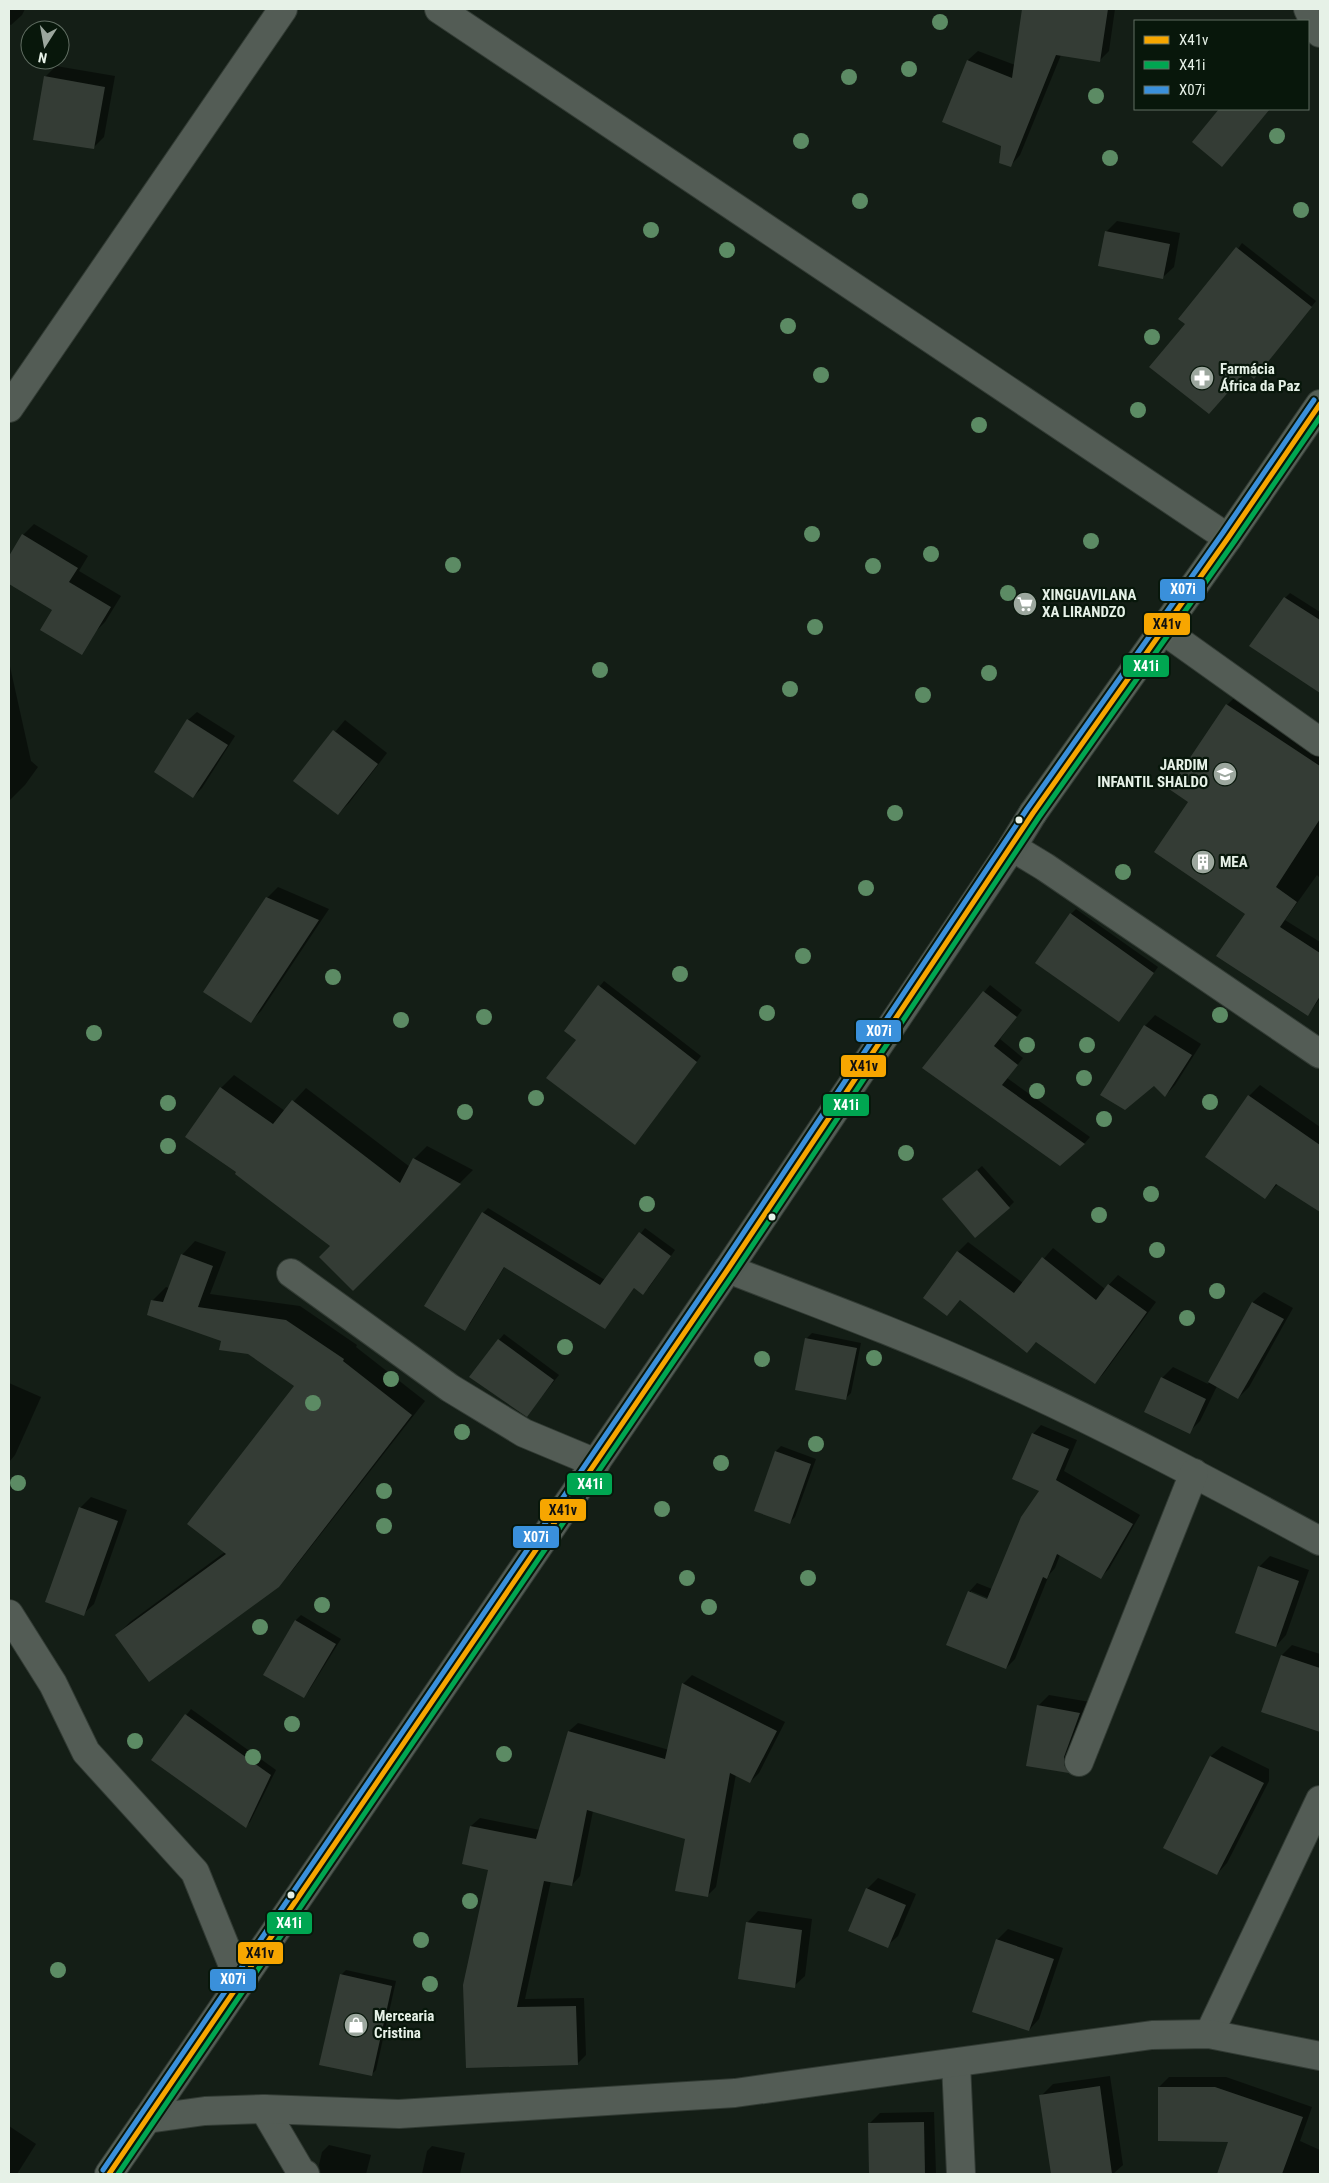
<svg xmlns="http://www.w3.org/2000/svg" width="1329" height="2183" font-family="'Roboto Condensed',sans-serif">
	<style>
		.shadow { fill: #0007; fill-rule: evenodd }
		.building { fill: #343c35 }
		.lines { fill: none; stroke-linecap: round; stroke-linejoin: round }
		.minor-casing { stroke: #323b34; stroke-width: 30 }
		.tertiary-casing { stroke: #323b34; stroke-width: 30 }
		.secondary-casing { stroke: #323b34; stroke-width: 30 }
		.minor { stroke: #535c55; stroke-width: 28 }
		.tertiary { stroke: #535c55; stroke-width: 28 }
		.secondary { stroke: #555f56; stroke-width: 28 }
		.bus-1-casing { stroke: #08170b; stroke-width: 9 }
		.bus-2-casing { stroke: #08170b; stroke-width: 9 }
		.bus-3-casing { stroke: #08170b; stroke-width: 9 }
		.bus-1 { stroke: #f7a600; stroke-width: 5 }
		.bus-2 { stroke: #00a651; stroke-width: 5 }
		.bus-3 { stroke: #3a90db; stroke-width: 5 }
		.tree { fill: #5c8b64 }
		.bus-dot { fill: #e6f1e7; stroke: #08170b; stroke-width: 2 }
		.labels { text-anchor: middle; stroke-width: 4.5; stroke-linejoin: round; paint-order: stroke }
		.poi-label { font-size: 15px; font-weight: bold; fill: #e6f1e7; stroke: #08170b; text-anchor: start }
		.line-badge { stroke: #08170b; stroke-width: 2 }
		.badge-label { font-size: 14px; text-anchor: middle; font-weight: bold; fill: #fff }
		.pale-badge-label { font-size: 14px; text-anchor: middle; font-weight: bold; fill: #111 }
	</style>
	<rect width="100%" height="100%" fill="#141e16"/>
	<!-- shadow -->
	<g class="shadow">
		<path d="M9,9h16l-3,6 -11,10 -2,-1z"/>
		<path d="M1023,9h92l-6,42 -10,10 -38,-6 -41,100 -9,10 -8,-20 -60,-24 25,-61 10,-9 37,14z"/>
		<path d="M56,66l59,10 -11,61 -11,11 -48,-71z"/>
		<path d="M1221,109h49l-48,56 -28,-23z"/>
		<path d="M1117,221l63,12 -6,34 -11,10 -57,-45z"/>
		<path d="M1242,243l74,58 -57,71 -73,-48z"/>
		<path d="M34,524l54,32 -9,15 42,25 -16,26 -11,11 -85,-51v-23l14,-24z"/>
		<path d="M1290,593l30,19 -1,79 -34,-93z"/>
		<path d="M9,662l22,99 7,6 -13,18 -16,16z"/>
		<path d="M1234,698l83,55 3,-3v128l-3,-3 -32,45 35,22v56l-12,17 -61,-101 -57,-112 -19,-13 56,-84z"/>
		<path d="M197,712l38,24 -33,52 -9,9 -5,-77z"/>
		<path d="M345,720l42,33 -38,50 -11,11 -43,-34z"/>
		<path d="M278,887l51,22 -68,102 -10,10 -46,-29 62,-94z"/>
		<path d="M1076,909l82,58 -34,48 -53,-101z"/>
		<path d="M604,981l97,75 -61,82 -63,-98 -12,-10z"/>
		<path d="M990,985l32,25 -22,29 23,19 -16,20 83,59 -6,7 -160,-77z"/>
		<path d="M1155,1015l46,29 -26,41 -10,11 -11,-11 -9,-59z"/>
		<path d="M234,1075l51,36 21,-23 104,79 4,-8 13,-13 46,24 -120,119 -21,-43 -111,-158z"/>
		<path d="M1260,1085l60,42v84l-42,-27 -13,13 -59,-41 43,-60z"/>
		<path d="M982,1166l32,36 -5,5 -60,-13z"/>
		<path d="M488,1208l117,72 40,-52 30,22 -27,39 -14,-1 -29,40 -100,-62 -35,58 -5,5 18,-116z"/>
		<path d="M195,1241l31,11 -16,42 90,12 57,39 -1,2 69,54 -133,170 -14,15 -161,49 13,-13 95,-70 71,-166 -48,-33 -96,-52 14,-14 3,1 13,-33z"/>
		<path d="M968,1242l55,41 30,-35 52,41 13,-14 38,27 -52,71 -9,10 -58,-42 -10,10 -66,-52 -14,16 11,-63z"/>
		<path d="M1264,1292l29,16 -44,79 -11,11 -21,-12 -17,35 -11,11 -43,-20 16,-34 11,-11 35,17 45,-82z"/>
		<path d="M812,1333l49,10 -10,50 -5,5 -39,-60z"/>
		<path d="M504,1334l55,41 -32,40 -28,-75z"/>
		<path d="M9,1383l32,14 -26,58 -6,7z"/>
		<path d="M1041,1425l36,15 -13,31 76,44 -31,54 -8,8 -41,-22 -5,13 -6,7 -34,84 -9,9 -37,-76 8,-9 15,6 49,-98 -8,-57zM971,1591l22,9 -1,2 -21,-8z"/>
		<path d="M781,1446l35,13 -21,58 -5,5 -35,-11 21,-60z"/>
		<path d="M91,1497l36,13 -33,94 -11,10 -3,-106z"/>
		<path d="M1270,1556l39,14 -23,65 -10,11 -17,-79z"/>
		<path d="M301,1615l40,24 -33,53 -5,5 -38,-23 31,-54z"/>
		<path d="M1292,1645l28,9v76l-57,-18 19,-57z"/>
		<path d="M692,1675l93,47 -26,51 -9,9 -14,-8 -20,113 -9,9 -21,-58 -93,-27 -13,65 -8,9 -21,-4 -26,118 59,-1 2,57 -9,9 -110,3 22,-198 -25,-6 7,-37 9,-8 60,12 29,-99 9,-8 91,27 14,-66z"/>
		<path d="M1049,1695l41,7 -11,60 -11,10 -40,-7 10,-59z"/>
		<path d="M191,1709l85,61 -26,52 -5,5 -92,-68z"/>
		<path d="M1222,1746l47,23v12l-42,82 -10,11 -52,-26 46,-92z"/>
		<path d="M878,1878l38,16 -18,42 -11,10 -20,-57z"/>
		<path d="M758,1911l54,8 -7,57 -11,10 -54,-8 8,-56z"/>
		<path d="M1008,1929l55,19 -24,71 -10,11 -32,-90z"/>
		<path d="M346,1970l50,11 -20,89 -5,5 -30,-100z"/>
		<path d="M1110,2076l13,89 -10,9h-61l-10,-66v-13l11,-11z"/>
		<path d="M1169,2077h57l86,30 -12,34 20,9v24h-95l-6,-2 11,-32 -71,-53z"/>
		<path d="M934,2112l2,62h-66l-1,-50 11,-11z"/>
		<path d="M9,2126l27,18 -19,30h-8z"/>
		<path d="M329,2145l42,10 -5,19h-45l-2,-9 3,-13z"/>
		<path d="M432,2146l33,7 -5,21h-38l5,-23z"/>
	</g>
	<!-- building -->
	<g class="building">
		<path d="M1022,9h86l-8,53 -44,-7 -45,112 -12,-4 2,-17 -59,-24 25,-62 45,18z"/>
		<path d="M44,76l61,11 -11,62 -61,-9z"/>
		<path d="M1219,109h51l-48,58 -30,-25z"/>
		<path d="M1105,231l65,13 -7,35 -65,-13z"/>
		<path d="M1236,247l76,60 -58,72 -8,-7 -37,42 -60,-47 36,-43 -7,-5z"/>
		<path d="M22,534l56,34 -9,14 42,25 -29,48 -42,-25 12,-20 -43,-26v-28z"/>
		<path d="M1284,597l36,23v73l-71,-47z"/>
		<path d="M1226,704l94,62v53l-44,68 21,15 -17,25 40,26v43l-12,20 -92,-60 29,-42 -91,-62 34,-50 -19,-13z"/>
		<path d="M187,719l41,26 -35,53 -39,-26z"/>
		<path d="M333,730l45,34 -40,51 -45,-34z"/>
		<path d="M266,897l53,23 -68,103 -48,-31z"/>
		<path d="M1070,913l84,60 -35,49 -84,-59z"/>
		<path d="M598,985l99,77 -62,83 -89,-67 30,-38 -12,-9z"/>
		<path d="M983,991l34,26 -23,29 24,19 -16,20 83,59 -25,22 -138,-98z"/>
		<path d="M1144,1025l48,30 -27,42 -11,-11 -29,24 -25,-15z"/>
		<path d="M220,1087l53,37 19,-24 108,83 13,-25 48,26 -108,107 -34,-34 11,-11 -95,-72 1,-2 -51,-35z"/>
		<path d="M1248,1095l72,50v67l-44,-28 -11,15 -60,-42z"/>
		<path d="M977,1170l33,38 -35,30 -33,-39z"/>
		<path d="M482,1212l118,73 39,-53 32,24 -28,39 -9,-7 -29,41 -101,-62 -39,64 -41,-25z"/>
		<path d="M957,1251l57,42 28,-36 54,43 12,-16 39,28 -52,72 -59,-42 -9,11 -67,-53 -13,16 -24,-18z"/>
		<path d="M181,1254l32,12 -15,41 88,13 58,39 -1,2 69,54 -133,172 -130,95 -34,-47 111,-81 -39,-30 107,-138 -46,-32 -29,-4 2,-9 -74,-26 4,-15 12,2z"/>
		<path d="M1252,1302l32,17 -46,80 -30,-17z"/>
		<path d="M805,1338l52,10 -11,52 -51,-10z"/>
		<path d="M498,1339l56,41 -27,37 -58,-40z"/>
		<path d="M1161,1377l45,22 -16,35 -46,-22z"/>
		<path d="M1032,1433l37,16 -13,31 77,44 -32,55 -44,-25 -10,25 -4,-2 -37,92 -60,-24 22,-54 19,8 34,-82 18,-26 -27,-12z"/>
		<path d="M775,1451l36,13 -21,60 -36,-13z"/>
		<path d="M79,1507l39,14 -34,95 -39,-14z"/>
		<path d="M1258,1566l41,15 -23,66 -41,-14z"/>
		<path d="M295,1620l41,24 -32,54 -41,-23z"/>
		<path d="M1281,1655l39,13v64l-59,-20z"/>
		<path d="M682,1683l95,48 -27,52 -20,-10 -22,124 -33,-6 10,-52 -98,-29 -15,76 -28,-5 -27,126 59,-1 2,59 -112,3 -3,-83 25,-115 -26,-6 8,-38 66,13 32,-108 97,28z"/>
		<path d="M1037,1705l43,8 -16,44v8l5,8 -43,-7z"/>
		<path d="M185,1714l86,61 -25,53 -95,-68z"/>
		<path d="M1210,1756l54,27 -47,92 -54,-27z"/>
		<path d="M866,1888l40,17 -18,43 -40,-17z"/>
		<path d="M746,1922l56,8 -7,58 -57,-9z"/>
		<path d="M996,1939l58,20 -25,72 -57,-19z"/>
		<path d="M340,1974l52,12 -20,90 -53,-11z"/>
		<path d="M1100,2086l12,88h-61l-12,-79z"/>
		<path d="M1158,2087h57l88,30 -21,57h-65l11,-32 -70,-1z"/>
		<path d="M924,2122l1,52h-56l-1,-51z"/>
	</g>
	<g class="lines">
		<!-- minor casing -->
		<g class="minor-casing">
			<g id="minor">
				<path d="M439,9l789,529"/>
				<path d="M1308,9l12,24"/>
				<path d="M9,408l274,-399"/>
				<path d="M1163,630l157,112"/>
				<path d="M1012,847l33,20 275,187"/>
				<path d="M728,1269c88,34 178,67 264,106 112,50 221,108 328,166"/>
				<path d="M291,1273l159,115 74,45 72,30"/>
				<path d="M9,1614l44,70 33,68 109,120 45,111"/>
				<path d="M1079,1762l115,-289"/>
				<path d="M1209,2034l111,-234"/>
				<path d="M956,2063l5,111"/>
				<path d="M264,2109l37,63 4,2"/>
				<path d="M147,2119l58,-8 59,-2 135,5 336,-21 417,-58 57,-1 111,22"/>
			</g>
		</g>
		<!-- tertiary casing -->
		<g class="tertiary-casing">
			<path id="tertiary" d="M147,2119l581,-850 284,-422 21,-34"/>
		</g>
		<!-- secondary casing -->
		<g class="secondary-casing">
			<g id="secondary">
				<path d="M1033,813l195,-275 92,-134"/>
				<path d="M109,2174l38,-55"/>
			</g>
		</g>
		<!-- minor -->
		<use href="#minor" class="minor"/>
		<!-- tertiary -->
		<use href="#tertiary" class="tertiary"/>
		<!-- secondary -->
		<use href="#secondary" class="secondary"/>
		<!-- bus-1 casing -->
		<g class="bus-1-casing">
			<path id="bus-1" d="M109,2174l619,-905 305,-456 195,-275 92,-134"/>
		</g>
		<!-- bus-2 casing -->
		<g class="bus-2-casing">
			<path id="bus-2" d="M118,2174l616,-901 305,-456 195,-275 86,-125"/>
		</g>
		<!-- bus-3 casing -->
		<g class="bus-3-casing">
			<path id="bus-3" d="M103,2170l619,-905 305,-456 195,-275 92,-134"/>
		</g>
		<!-- bus-1 -->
		<use href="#bus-1" class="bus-1"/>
		<!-- bus-2 -->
		<use href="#bus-2" class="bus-2"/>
		<!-- bus-3 -->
		<use href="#bus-3" class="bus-3"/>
	</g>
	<!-- trees -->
	<g class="tree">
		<circle cx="940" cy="22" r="8"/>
		<circle cx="909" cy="69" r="8"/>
		<circle cx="849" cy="77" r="8"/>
		<circle cx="1096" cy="96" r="8"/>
		<circle cx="1277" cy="136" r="8"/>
		<circle cx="801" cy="141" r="8"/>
		<circle cx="1110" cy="158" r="8"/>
		<circle cx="860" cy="201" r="8"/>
		<circle cx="1301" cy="210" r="8"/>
		<circle cx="651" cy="230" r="8"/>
		<circle cx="727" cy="250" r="8"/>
		<circle cx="788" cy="326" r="8"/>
		<circle cx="1152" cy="337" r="8"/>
		<circle cx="821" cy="375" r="8"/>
		<circle cx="1138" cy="410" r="8"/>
		<circle cx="979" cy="425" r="8"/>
		<circle cx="812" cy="534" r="8"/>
		<circle cx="1091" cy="541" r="8"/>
		<circle cx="931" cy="554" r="8"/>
		<circle cx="453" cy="565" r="8"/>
		<circle cx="873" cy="566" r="8"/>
		<circle cx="1008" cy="593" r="8"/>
		<circle cx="815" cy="627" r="8"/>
		<circle cx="600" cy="670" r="8"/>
		<circle cx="989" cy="673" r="8"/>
		<circle cx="790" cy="689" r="8"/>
		<circle cx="923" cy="695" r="8"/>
		<circle cx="895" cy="813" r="8"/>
		<circle cx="1123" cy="872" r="8"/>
		<circle cx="866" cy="888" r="8"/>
		<circle cx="803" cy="956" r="8"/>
		<circle cx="680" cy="974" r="8"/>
		<circle cx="333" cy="977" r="8"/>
		<circle cx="767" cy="1013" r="8"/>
		<circle cx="1220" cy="1015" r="8"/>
		<circle cx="484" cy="1017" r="8"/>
		<circle cx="401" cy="1020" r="8"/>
		<circle cx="94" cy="1033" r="8"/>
		<circle cx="1027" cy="1045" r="8"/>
		<circle cx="1087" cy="1045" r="8"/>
		<circle cx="1084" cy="1078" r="8"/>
		<circle cx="1037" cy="1091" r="8"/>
		<circle cx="536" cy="1098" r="8"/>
		<circle cx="1210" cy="1102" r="8"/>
		<circle cx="168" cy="1103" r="8"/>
		<circle cx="465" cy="1112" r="8"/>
		<circle cx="1104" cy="1119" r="8"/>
		<circle cx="168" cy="1146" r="8"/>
		<circle cx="906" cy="1153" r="8"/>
		<circle cx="1151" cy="1194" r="8"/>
		<circle cx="647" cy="1204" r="8"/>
		<circle cx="1099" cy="1215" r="8"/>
		<circle cx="1157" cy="1250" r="8"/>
		<circle cx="1217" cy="1291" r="8"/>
		<circle cx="1187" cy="1318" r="8"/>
		<circle cx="565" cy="1347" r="8"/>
		<circle cx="874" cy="1358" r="8"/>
		<circle cx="762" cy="1359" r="8"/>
		<circle cx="391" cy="1379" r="8"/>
		<circle cx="313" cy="1403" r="8"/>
		<circle cx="462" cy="1432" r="8"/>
		<circle cx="816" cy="1444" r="8"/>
		<circle cx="721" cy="1463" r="8"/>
		<circle cx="18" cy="1483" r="8"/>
		<circle cx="384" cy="1491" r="8"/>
		<circle cx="662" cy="1509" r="8"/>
		<circle cx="384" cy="1526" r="8"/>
		<circle cx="687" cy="1578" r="8"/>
		<circle cx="808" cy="1578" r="8"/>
		<circle cx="322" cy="1605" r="8"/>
		<circle cx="709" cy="1607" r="8"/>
		<circle cx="260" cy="1627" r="8"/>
		<circle cx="292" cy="1724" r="8"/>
		<circle cx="135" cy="1741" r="8"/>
		<circle cx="504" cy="1754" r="8"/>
		<circle cx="253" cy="1757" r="8"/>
		<circle cx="470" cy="1901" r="8"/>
		<circle cx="421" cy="1940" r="8"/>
		<circle cx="58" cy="1970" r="8"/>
		<circle cx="430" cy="1984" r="8"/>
	</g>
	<!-- icons -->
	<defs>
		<g id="pharmacy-disc" transform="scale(1.25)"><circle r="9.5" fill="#9ca79e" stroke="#08170b"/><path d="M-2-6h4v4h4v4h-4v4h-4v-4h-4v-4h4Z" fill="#fff"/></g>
		<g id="supermarket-disc" transform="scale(1.25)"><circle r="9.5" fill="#9ca79e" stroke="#08170b"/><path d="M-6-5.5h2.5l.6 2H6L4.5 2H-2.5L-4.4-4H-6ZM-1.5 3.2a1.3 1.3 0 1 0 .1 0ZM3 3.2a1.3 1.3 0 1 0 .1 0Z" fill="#fff"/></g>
		<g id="school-disc" transform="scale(1.25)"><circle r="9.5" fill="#9ca79e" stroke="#08170b"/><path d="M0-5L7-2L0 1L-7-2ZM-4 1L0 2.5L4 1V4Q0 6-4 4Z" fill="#fff"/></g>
		<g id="building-disc" transform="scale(1.25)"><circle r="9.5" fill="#9ca79e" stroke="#08170b"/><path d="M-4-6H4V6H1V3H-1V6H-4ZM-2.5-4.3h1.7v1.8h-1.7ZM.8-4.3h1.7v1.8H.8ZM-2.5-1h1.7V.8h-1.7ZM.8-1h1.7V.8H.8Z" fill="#fff"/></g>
		<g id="shop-disc" transform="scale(1.25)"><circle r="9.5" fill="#9ca79e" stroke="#08170b"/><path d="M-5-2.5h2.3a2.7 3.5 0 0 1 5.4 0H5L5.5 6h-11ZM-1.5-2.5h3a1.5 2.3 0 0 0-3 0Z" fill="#fff"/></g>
	</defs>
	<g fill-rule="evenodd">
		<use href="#pharmacy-disc" x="1202" y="378"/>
		<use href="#supermarket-disc" x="1025" y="604"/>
		<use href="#school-disc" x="1225" y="774"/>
		<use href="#building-disc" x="1203" y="862"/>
		<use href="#shop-disc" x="356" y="2025"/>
	</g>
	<!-- markers -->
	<g class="bus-dot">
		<circle cx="1019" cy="820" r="4.5"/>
		<circle cx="772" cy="1217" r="4.5"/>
		<circle cx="291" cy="1895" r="4.5"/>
	</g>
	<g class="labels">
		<!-- poi labels -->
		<g class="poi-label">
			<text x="1220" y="374">Farmácia<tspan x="1220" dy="17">África da Paz</tspan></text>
			<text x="1042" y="600">XINGUAVILANA<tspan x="1042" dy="17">XA LIRANDZO</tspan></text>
			<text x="1208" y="770" text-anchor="end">JARDIM<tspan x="1208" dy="17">INFANTIL SHALDO</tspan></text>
			<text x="1220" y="867">MEA</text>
			<text x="374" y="2021">Mercearia<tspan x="374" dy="17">Cristina</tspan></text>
		</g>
	</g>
	<g class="line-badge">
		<rect x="1159" y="578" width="47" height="24" rx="5" fill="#3a90db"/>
		<rect x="1143" y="612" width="48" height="24" rx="5" fill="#f7a600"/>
		<rect x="1122" y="654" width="48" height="24" rx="5" fill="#00a651"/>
		<rect x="855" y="1019" width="47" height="24" rx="5" fill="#3a90db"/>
		<rect x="840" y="1054" width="47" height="24" rx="5" fill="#f7a600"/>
		<rect x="822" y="1093" width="48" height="24" rx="5" fill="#00a651"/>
		<rect x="566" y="1472" width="47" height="24" rx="5" fill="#00a651"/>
		<rect x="539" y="1498" width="48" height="24" rx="5" fill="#f7a600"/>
		<rect x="512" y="1525" width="48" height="24" rx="5" fill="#3a90db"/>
		<rect x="266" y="1911" width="47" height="24" rx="5" fill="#00a651"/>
		<rect x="237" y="1941" width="47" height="24" rx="5" fill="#f7a600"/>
		<rect x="209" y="1968" width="48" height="24" rx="5" fill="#3a90db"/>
	</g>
	<g class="badge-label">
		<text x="1183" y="594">X07i</text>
		<text x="1146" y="671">X41i</text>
		<text x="879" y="1036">X07i</text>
		<text x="846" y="1110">X41i</text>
		<text x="590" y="1489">X41i</text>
		<text x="536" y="1542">X07i</text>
		<text x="289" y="1928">X41i</text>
		<text x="233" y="1984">X07i</text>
	</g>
	<g class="pale-badge-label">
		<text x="1167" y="629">X41v</text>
		<text x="864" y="1071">X41v</text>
		<text x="563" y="1515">X41v</text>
		<text x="260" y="1958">X41v</text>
	</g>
	<!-- border -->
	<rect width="1329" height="2183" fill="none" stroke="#e6f1e7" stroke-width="20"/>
	<!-- legend -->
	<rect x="1134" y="20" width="175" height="90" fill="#08170b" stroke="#616e63"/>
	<rect x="1144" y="36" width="25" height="8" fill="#f7a600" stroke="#616e63"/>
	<text x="1179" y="45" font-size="15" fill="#e6f1e7">X41v</text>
	<rect x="1144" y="61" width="25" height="8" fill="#00a651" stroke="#616e63"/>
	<text x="1179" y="70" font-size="15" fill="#e6f1e7">X41i</text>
	<rect x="1144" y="86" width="25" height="8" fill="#3a90db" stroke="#616e63"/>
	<text x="1179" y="95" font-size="15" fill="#e6f1e7">X07i</text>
	<!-- north arrow -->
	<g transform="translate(45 45) rotate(191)"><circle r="24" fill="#08170b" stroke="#616e63"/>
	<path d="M0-4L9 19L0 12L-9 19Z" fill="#9ca79e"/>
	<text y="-8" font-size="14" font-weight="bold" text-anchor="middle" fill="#e6f1e7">N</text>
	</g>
</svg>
